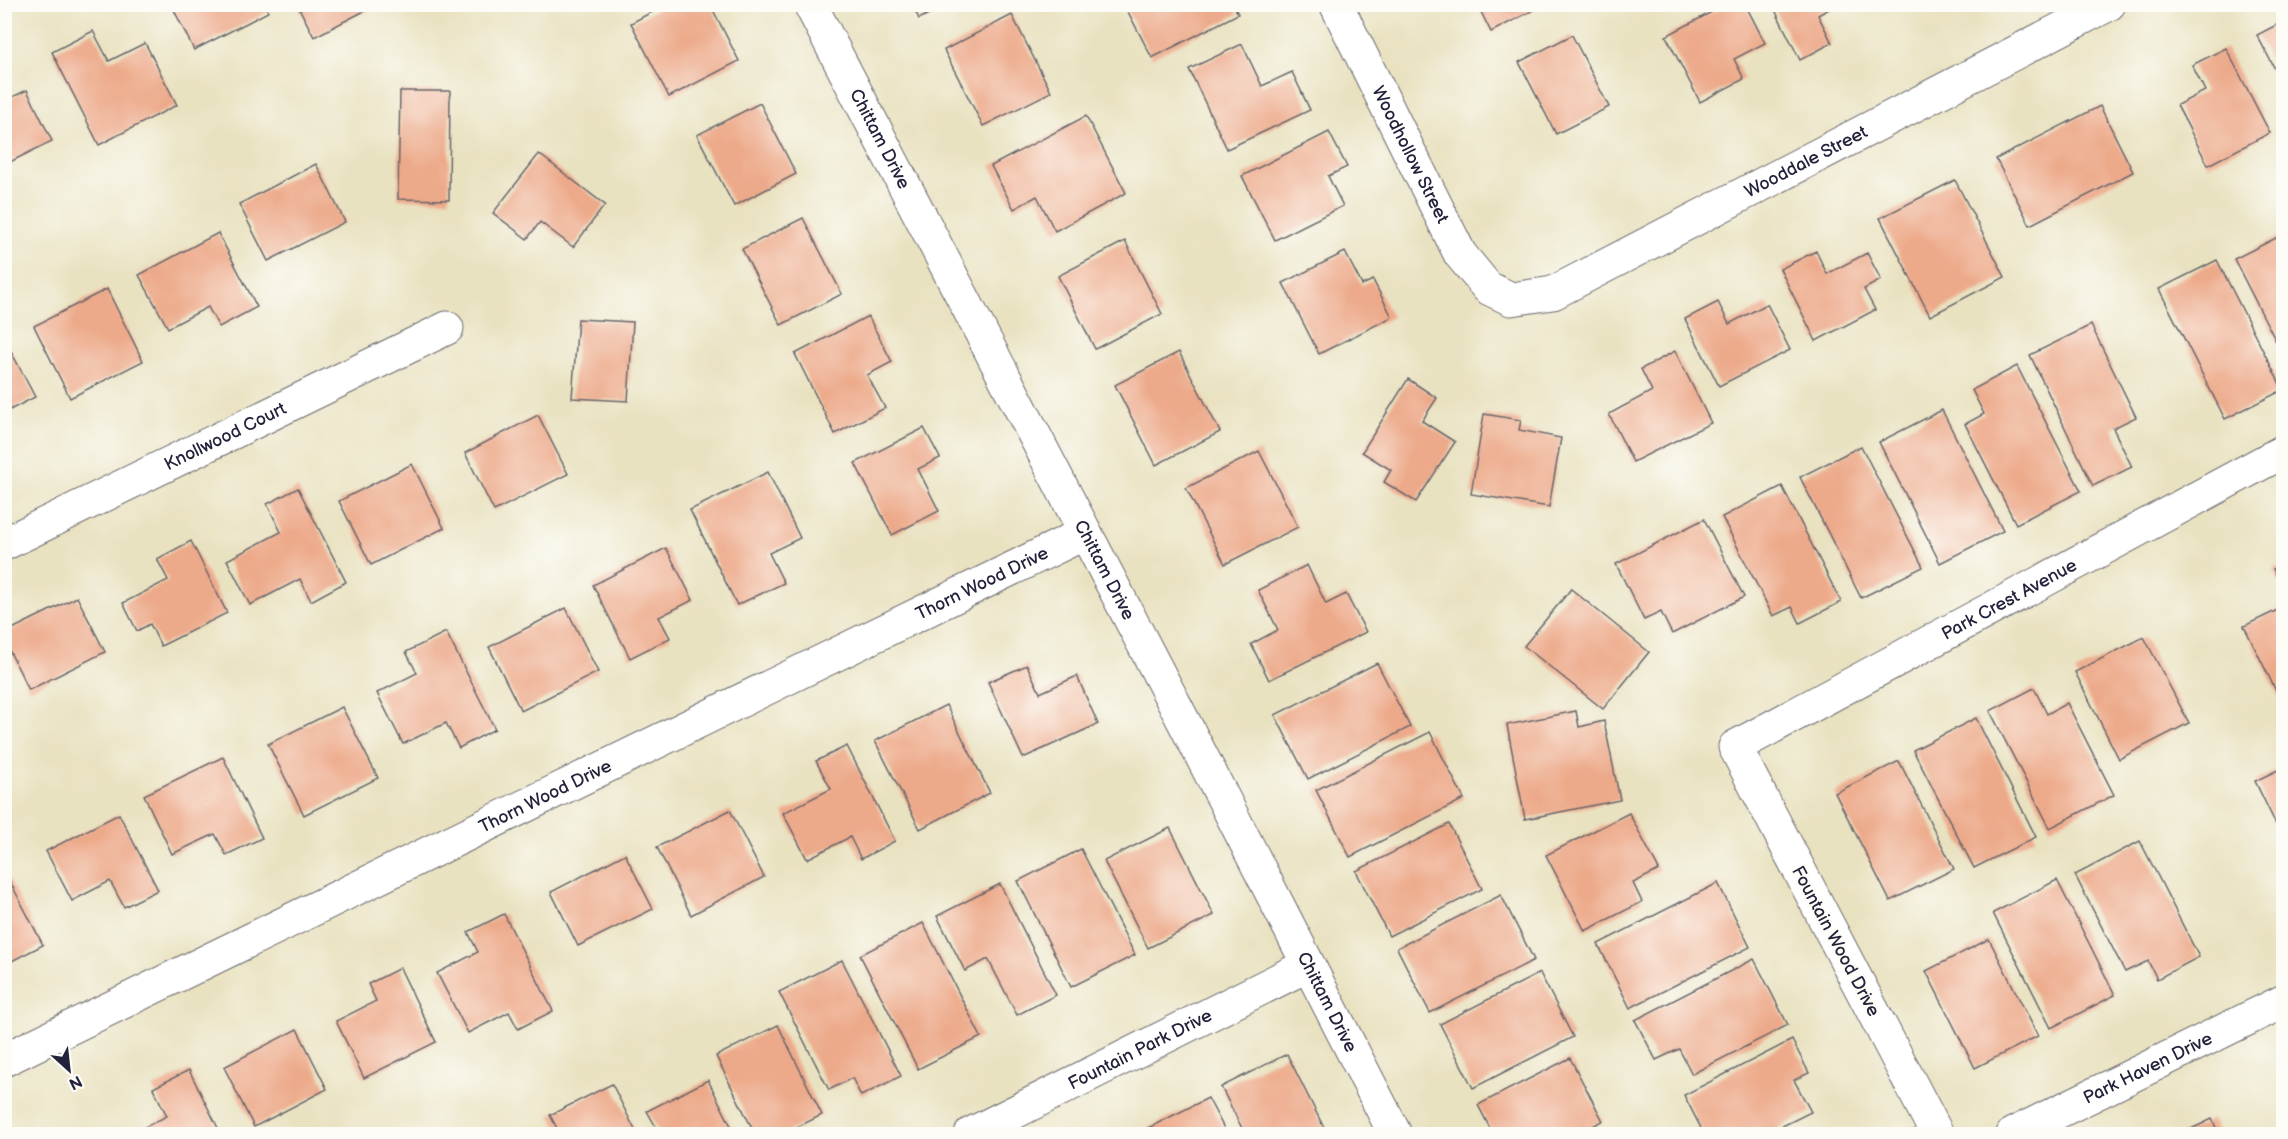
<svg xmlns="http://www.w3.org/2000/svg" width="2288" height="1139" font-family="'Balsamiq Sans',sans-serif">
	<style>
		.building { fill: #edaa8b }
		.lines { fill: none; stroke-linecap: round; stroke-linejoin: round }
		.street-casing { stroke: #68656a; stroke-width: 35 }
		.street { stroke: #fff; stroke-width: 33 }
		.labels { text-anchor: middle; stroke-width: 4.5; stroke-linejoin: round; paint-order: stroke }
		.street-label { font-size: 18px; fill: #22223b; stroke: #fdfcf7 }
	</style>
	<rect width="100%" height="100%" fill="#fdfcf7"/>
	<filter id="ink" filterUnits="userSpaceOnUse"><feTurbulence type="fractalNoise" baseFrequency=".0167" numOctaves="2"/><feDisplacementMap in="SourceGraphic" scale="12" xChannelSelector="R" yChannelSelector="G"/><feConvolveMatrix kernelMatrix="1 2 1 2 8 2 1 2 1" color-interpolation-filters="sRGB"/></filter>
	<filter id="wash" filterUnits="userSpaceOnUse"><feTurbulence type="fractalNoise" baseFrequency=".008" numOctaves="4" result="noise"/><feDisplacementMap in="SourceGraphic" scale="24" xChannelSelector="R" yChannelSelector="G"/><feGaussianBlur stdDeviation="1.35" result="paint"/><feColorMatrix in="noise" values="0 0 0 0 0 0 0 0 0 0 0 0 0 0 0 0 0 1.4 0 .05"/><feComposite in="paint" operator="in"/></filter>
	<g filter="url(#wash)">
		<rect width="100%" height="100%" fill="#e9e2c1"/>
		<g id="blocks">
			<!-- building -->
			<g class="building">
				<path d="M171,4h94l3,8 -74,38z"/>
				<path d="M297,4h81l-64,33z"/>
				<path d="M667,4h43l29,57 -70,36 -38,-74z"/>
				<path d="M912,4h36l-29,15z"/>
				<path d="M1134,4h99l5,10 -86,44 -26,-50z"/>
				<path d="M1462,4h83l-54,28 -13,-26 -13,6z"/>
				<path d="M1727,4h18l20,39 -31,16 10,20 -44,23 -34,-66z"/>
				<path d="M1772,4h66l-20,11 14,28 -32,17z"/>
				<path d="M1012,15l39,77 -68,34 -39,-76z"/>
				<path d="M2284,21v65l-27,-51z"/>
				<path d="M93,31l16,30 36,-18 32,62 -78,40 -47,-93z"/>
				<path d="M1572,35l37,72 -53,27 -37,-72z"/>
				<path d="M1242,44l20,42 30,-14 18,38 -83,39 -38,-80z"/>
				<path d="M2226,48l44,85 -62,32 -31,-60 28,-14 -13,-26z"/>
				<path d="M27,90l25,51 -48,24v-64z"/>
				<path d="M400,91h50l-1,109 -51,-1z"/>
				<path d="M760,103l36,71 -62,32 -37,-71z"/>
				<path d="M2100,106l33,66 -103,53 -34,-66z"/>
				<path d="M1086,116l40,77 -71,38 -18,-35 -23,13 -23,-43z"/>
				<path d="M1329,132l18,35 -19,9 15,30 -68,34 -33,-64z"/>
				<path d="M539,154l66,51 -32,42 -33,-25 -13,17 -34,-26z"/>
				<path d="M316,164l29,58 -77,39 -29,-57z"/>
				<path d="M1955,180l50,97 -75,39 -50,-98z"/>
				<path d="M803,218l39,76 -61,31 -39,-76z"/>
				<path d="M218,233l39,74 -38,20 -11,-20 -40,21 -29,-53z"/>
				<path d="M2284,234v123l-50,-98z"/>
				<path d="M1125,241l37,73 -67,35 -37,-73z"/>
				<path d="M1816,251l11,23 40,-21 14,27 -17,9 11,21 -59,31 -36,-72z"/>
				<path d="M1345,252l17,33 11,-5 19,37 -73,37 -36,-71z"/>
				<path d="M2217,260l66,130 -58,29 -66,-130z"/>
				<path d="M107,289l36,72 -73,37 -36,-72z"/>
				<path d="M1718,302l11,22 38,-20 23,46 -71,36 -34,-67z"/>
				<path d="M868,316l24,46 -25,13 18,33 -50,26 -40,-80z"/>
				<path d="M578,319l55,3 -5,79 -56,-3z"/>
				<path d="M2091,325l45,92 -23,11 19,39 -39,19 -63,-131z"/>
				<path d="M4,338l31,59 -31,16z"/>
				<path d="M1675,351l36,72 -78,39 -24,-48 43,-23 -11,-22z"/>
				<path d="M1179,352l41,80 -64,33 -41,-80z"/>
				<path d="M2017,366l64,125 -65,33 -51,-100 19,-10 -12,-24z"/>
				<path d="M1408,379l29,19 -15,23 33,21 -39,60 -32,-20 7,-12 -29,-18z"/>
				<path d="M1942,410l61,121 -63,32 -61,-121z"/>
				<path d="M1484,414l37,6 -2,10 42,8 -12,69 -78,-13z"/>
				<path d="M538,415l30,59 -74,37 -29,-58z"/>
				<path d="M924,428l16,30 -22,11 21,42 -47,24 -37,-72z"/>
				<path d="M1861,446l62,121 -62,31 -61,-121z"/>
				<path d="M1259,451l39,76 -73,37 -39,-76z"/>
				<path d="M412,464l32,64 -73,37 -32,-64z"/>
				<path d="M768,472l32,66 -31,15 15,30 -47,22 -47,-95z"/>
				<path d="M1782,486l59,116 -41,21 -8,-16 -19,9 -51,-99z"/>
				<path d="M298,488l48,94 -35,19 -11,-22 -50,26 -23,-45 54,-28 -14,-28z"/>
				<path d="M1704,519l40,78 -72,37 -11,-22 -17,8 -28,-56z"/>
				<path d="M191,541l36,72 -66,33 -11,-22 -13,7 -14,-28 45,-23 -11,-21z"/>
				<path d="M666,548l27,52 -34,17 11,21 -40,20 -37,-73z"/>
				<path d="M2284,564v26l-11,-21z"/>
				<path d="M1307,565l19,39 20,-10 20,38 -97,48 -18,-36 27,-14 -20,-40z"/>
				<path d="M1571,589l78,63 -46,57 -79,-63z"/>
				<path d="M77,597l28,55 -76,38 -25,-50v-7z"/>
				<path d="M2284,607v100l-40,-81z"/>
				<path d="M566,608l32,64 -77,39 -32,-64z"/>
				<path d="M446,632l49,97 -36,19 -13,-25 -43,21 -26,-51 40,-20 -11,-21z"/>
				<path d="M2144,637l45,86 -70,36 -44,-87z"/>
				<path d="M1377,663l33,64 -102,52 -33,-64z"/>
				<path d="M1027,665l13,28 37,-17 21,48 -75,34 -35,-76z"/>
				<path d="M2034,688l13,26 20,-11 47,92 -64,33 -60,-117z"/>
				<path d="M946,705l44,88 -70,36 -45,-88z"/>
				<path d="M342,707l36,71 -74,37 -36,-71z"/>
				<path d="M1576,711l3,16 25,-6 16,79 -95,19 -18,-94z"/>
				<path d="M1976,718l60,119 -62,31 -61,-118z"/>
				<path d="M1430,732l34,67 -114,58 -34,-67z"/>
				<path d="M847,746l48,95 -34,18 -11,-22 -43,22 -24,-46 48,-24 -15,-28z"/>
				<path d="M223,757l39,81 -36,17 -11,-21 -43,20 -28,-59z"/>
				<path d="M1899,761l55,108 -64,32 -55,-108z"/>
				<path d="M2284,767v74l-29,-60z"/>
				<path d="M730,810l34,67 -73,38 -34,-68z"/>
				<path d="M1629,813l30,57 -26,13 9,19 -57,29 -39,-76z"/>
				<path d="M119,814l39,76 -34,17 -14,-26 -38,20 -26,-50z"/>
				<path d="M1449,824l33,65 -93,47 -33,-65z"/>
				<path d="M1170,828l44,87 -66,33 -44,-87z"/>
				<path d="M2140,841l59,116 -42,22 -9,-18 -23,11 -50,-97z"/>
				<path d="M1081,849l54,106 -64,32 -53,-106z"/>
				<path d="M625,854l28,55 -75,37 -27,-54z"/>
				<path d="M4,870l39,75 -39,20z"/>
				<path d="M2057,880l58,115 -64,33 -58,-115z"/>
				<path d="M1718,883l32,64 -120,61 -32,-64z"/>
				<path d="M1000,884l56,111 -39,20 -29,-56 -23,12 -28,-55z"/>
				<path d="M1501,895l33,65 -104,53 -33,-65z"/>
				<path d="M504,914l49,97 -35,18 -9,-17 -41,21 -31,-60 41,-21 -10,-20z"/>
				<path d="M923,923l58,114 -63,32 -58,-114z"/>
				<path d="M1989,939l49,97 -63,32 -49,-97z"/>
				<path d="M1754,959l34,66 -96,49 -13,-25 -23,11 -21,-40z"/>
				<path d="M842,960l59,116 -40,20 -9,-18 -23,12 -50,-98z"/>
				<path d="M400,968l36,74 -72,36 -28,-57 40,-20 -8,-17z"/>
				<path d="M1540,973l33,64 -100,51 -33,-64z"/>
				<path d="M778,1025l44,90 -39,19h-28l-39,-78z"/>
				<path d="M297,1029l30,60 -73,38 -30,-60z"/>
				<path d="M1792,1040l17,33 -15,7 17,32 -45,22h-62l-20,-39z"/>
				<path d="M1287,1054l40,80h-82l-24,-47z"/>
				<path d="M1570,1058l33,63 -27,13h-83l-15,-29z"/>
				<path d="M189,1070l32,64h-90l36,-18 -14,-28z"/>
				<path d="M708,1080l27,54h-75l-13,-23z"/>
				<path d="M612,1084l25,50h-77l-10,-19z"/>
				<path d="M1208,1098l19,36h-80l-3,-4z"/>
				<path d="M2212,1119l7,15h-38z"/>
			</g>
		</g>
	</g>
	<g filter="url(#ink)">
		<use href="#blocks" fill-opacity="0" stroke="#68656a" stroke-width="1.5"/>
		<g class="lines">
			<!-- street casing -->
			<g class="street-casing">
				<g id="street">
					<path id="s1" d="M810,4l388,745 197,385"/>
					<path id="s2" d="M1336,4l124,250 28,34 23,11 42,-6 556,-289"/>
					<path id="s3" d="M4,544l443,-216"/>
					<path id="s4" d="M4,1060l1081,-527"/>
					<path id="s5" d="M971,1134l337,-169"/>
					<path id="s6" d="M1937,1134l-202,-387 549,-296"/>
					<path id="s7" d="M2013,1134l271,-133"/>
				</g>
			</g>
			<!-- street -->
			<use href="#street" class="street"/>
		</g>
	</g>
	<g class="labels">
		<!-- street labels -->
		<g class="street-label">
			<text dy="6" stroke="none"><textPath href="#s1" startOffset="152">Chittam Drive</textPath></text>
			<text dy="6" stroke="none"><textPath href="#s2" startOffset="168">Woodhollow Street</textPath></text>
			<text dy="6" stroke="none"><textPath href="#s2" startOffset="676">Wooddale Street</textPath></text>
			<text dy="6" stroke="none"><textPath href="#s3" startOffset="246">Knollwood Court</textPath></text>
			<text dy="6" stroke="none"><textPath href="#s1" startOffset="638">Chittam Drive</textPath></text>
			<text dy="6" stroke="none"><textPath href="#s4" startOffset="1088">Thorn Wood Drive</textPath></text>
			<text dy="6" stroke="none"><textPath href="#s6" startOffset="748">Park Crest Avenue</textPath></text>
			<text dy="6" stroke="none"><textPath href="#s4" startOffset="602">Thorn Wood Drive</textPath></text>
			<text transform="translate(1836 941) rotate(62)" y="6">Fountain Wood Drive</text>
			<text dy="6" stroke="none"><textPath href="#s1" startOffset="1124">Chittam Drive</textPath></text>
			<text dy="6" stroke="none"><textPath href="#s5" startOffset="189">Fountain Park Drive</textPath></text>
			<text dy="6" stroke="none"><textPath href="#s7" startOffset="150">Park Haven Drive</textPath></text>
		</g>
	</g>
	<!-- margin -->
	<rect width="2288" height="1139" fill="none" stroke="#fdfcf7" stroke-width="24"/>
	<!-- north arrow -->
	<g transform="translate(69 1070) rotate(153)" stroke="#fdfcf7" stroke-width="4.5" paint-order="stroke">
	<path d="M0-4.5L10 22L0 15L-10 22Z" fill="#22223b"/>
	<text y="-9" font-size="16" font-weight="bold" text-anchor="middle" fill="#22223b">N</text>
	</g>
</svg>
